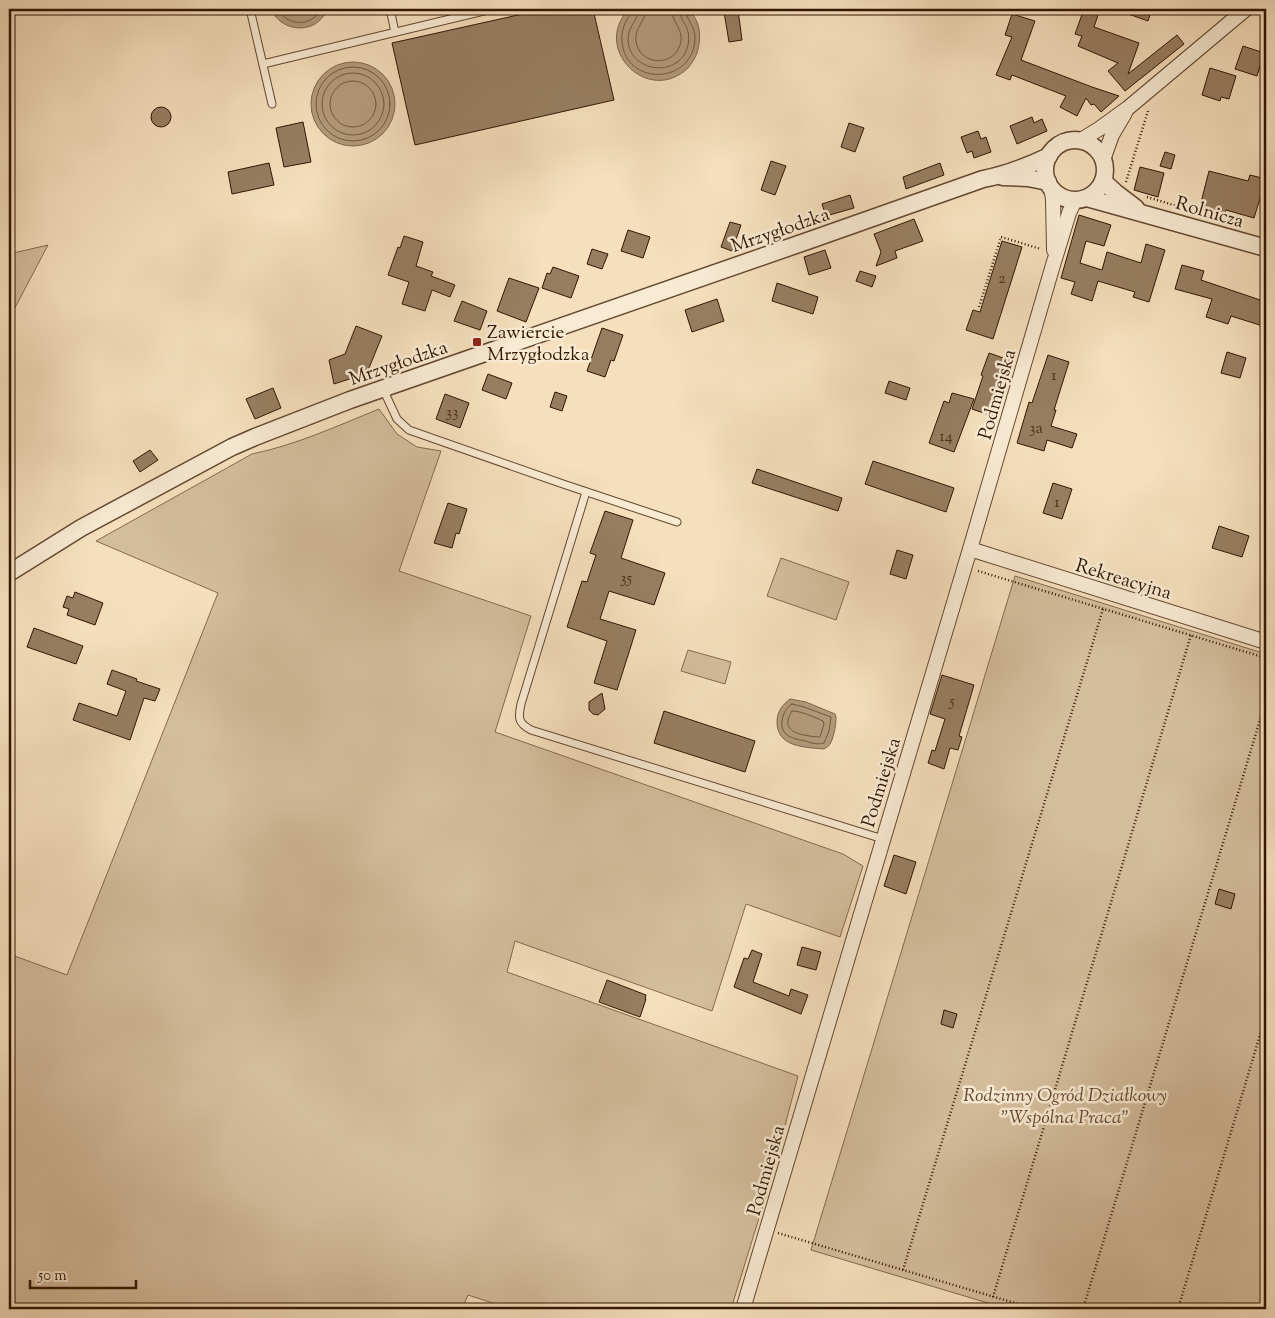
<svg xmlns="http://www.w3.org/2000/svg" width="1275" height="1318" font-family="'Sorts Mill Goudy',serif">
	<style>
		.green { fill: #d4bd9c; stroke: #83694e }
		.water { fill: #b39a7c; stroke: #7f654b }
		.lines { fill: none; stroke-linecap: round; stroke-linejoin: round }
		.shore { stroke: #72583e; stroke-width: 1 }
		.building { fill: #977e62; stroke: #321501 }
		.service-casing { stroke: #634830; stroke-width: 9 }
		.minor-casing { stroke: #634830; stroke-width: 16 }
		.tertiary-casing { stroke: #634830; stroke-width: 19 }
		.path { stroke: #321501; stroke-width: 2.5; stroke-dasharray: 1 2.5; stroke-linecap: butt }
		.service { stroke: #f8ead3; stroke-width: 7 }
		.minor { stroke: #f8ead3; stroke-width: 14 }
		.tertiary { stroke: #f8ead3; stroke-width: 16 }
		.poi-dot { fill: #8f2418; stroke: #f8ead3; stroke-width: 2 }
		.labels { text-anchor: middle; stroke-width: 5; stroke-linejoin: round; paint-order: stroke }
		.number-label { font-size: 16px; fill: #4b2f19 }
		.street-label { font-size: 19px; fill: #321501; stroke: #f8ead3 }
		.poi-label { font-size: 19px; fill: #321501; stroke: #f8ead3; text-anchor: start }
		.park-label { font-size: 19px; font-style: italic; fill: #634730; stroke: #f8ead3 }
	</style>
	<rect width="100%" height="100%" fill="#f5dfbc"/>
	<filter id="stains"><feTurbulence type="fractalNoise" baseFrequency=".004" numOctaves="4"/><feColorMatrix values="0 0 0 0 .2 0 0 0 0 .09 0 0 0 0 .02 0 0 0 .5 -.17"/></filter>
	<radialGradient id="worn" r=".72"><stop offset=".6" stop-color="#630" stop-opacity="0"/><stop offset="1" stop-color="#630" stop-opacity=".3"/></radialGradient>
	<!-- green -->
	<g class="green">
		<path d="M48,245l-39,74v-65z"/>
		<path d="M379,409l18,25 20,13 24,4 -42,120 132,45 -36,116 348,122 20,12 -23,71 -94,-33 -34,107 -197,-70 -8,31 291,104 -27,103 -40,130h-220l-43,-14 -6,14h-445l-8,-10v-345l58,21 151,-382 -122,-52 156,-87c44,-9 85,-28 127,-45z"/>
		<path d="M781,558l68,24 -13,38 -69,-24z"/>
		<path d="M1015,576l251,78v655h-258l-197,-59z"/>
		<path d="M688,650l43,12 -6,22 -44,-13z"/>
	</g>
	<!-- water -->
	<g class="water">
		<path d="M271,9h57c-3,6 -7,11 -13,15 -16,9 -37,2 -44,-15z"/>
		<path d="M629,9h59c10,9 13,22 11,35 -1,9 -5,17 -11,24 -40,38 -97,-20 -59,-59z"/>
		<circle cx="353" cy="104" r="42"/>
		<path d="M790,699l16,3 29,12 1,3c0,8 -2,20 -6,27 -2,3 -4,4 -7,5 -19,-2 -46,-2 -46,-27 0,-10 5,-17 13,-23z"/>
	</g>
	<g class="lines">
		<!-- shore -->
		<g class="shore">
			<path d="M277,9c11,18 34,18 45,0"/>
			<path d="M632,9c0,5 -2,6 -5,10 -3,6 -6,14 -5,22 3,46 72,44 73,-3 0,-12 -9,-19 -10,-29"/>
			<path d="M639,9c-1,12 -12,18 -11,32 3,33 53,37 60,4 4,-19 -8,-22 -9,-36"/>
			<path d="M646,9c0,12 -12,19 -10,32 3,24 37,27 44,4 5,-14 -8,-23 -9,-36"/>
			<circle cx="353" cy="104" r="37"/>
			<circle cx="353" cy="104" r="31"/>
			<circle cx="353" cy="104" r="23"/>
			<path d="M792,704l12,3 27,10 -2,14 -5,12c-6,2 -13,0 -19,-2 -15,-3 -27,-6 -22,-25 2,-5 4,-9 9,-12z"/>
			<path d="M792,711c10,0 22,6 31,10l1,3 -4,13c-5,0 -11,-1 -16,-2 -15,-3 -21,-10 -12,-24z"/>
		</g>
	</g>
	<!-- building -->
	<g class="building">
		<path d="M545,9h48l21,91 -199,45 -23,-102z"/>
		<path d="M1084,9h16l-6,18 45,16 -11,31 49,-39 7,9 -59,47 -17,-20 10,-8 -40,-17 4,-10 -7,-2z"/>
		<path d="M1117,9h35l-4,12 -31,-11z"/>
		<path d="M738,10l4,30 -13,2 -5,-30z"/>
		<path d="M1012,14l23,7 -14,39 71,27 27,9 -18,16 -7,-8 -3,1 -5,-7 -9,18 -17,-9 6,-11 -54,-21 -2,5 -14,-5 16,-38 -7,-2z"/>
		<path d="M1243,46l21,7 -7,23 -22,-7z"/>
		<path d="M1210,68l26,8 -7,23 -8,-2 -1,4 -18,-6z"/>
		<circle cx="161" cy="117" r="10"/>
		<path d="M1032,117l2,6 8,-4 5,12 -30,13 -7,-18z"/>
		<path d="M303,122l8,40 -27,5 -8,-39z"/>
		<path d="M849,123l15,5 -9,24 -14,-5z"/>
		<path d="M978,131l3,8 5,-2 5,15 -17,6 -2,-7 -5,2 -6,-16z"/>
		<path d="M1165,152l10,3 -4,14 -11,-3z"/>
		<path d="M771,161l15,5 -11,29 -14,-5z"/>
		<path d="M269,163l5,22 -42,9 -4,-22z"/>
		<path d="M940,163l4,12 -38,14 -3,-12z"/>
		<path d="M1140,167l24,6 -6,24 -24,-7z"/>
		<path d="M1209,171l39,10 2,-6 16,4 -12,39 -28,-8 -2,6 -25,-6z"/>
		<path d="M850,195l4,13 -28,8 -4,-12z"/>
		<path d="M1079,215l32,10 -7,21 -18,-5 -6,22 22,7 5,-18 34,11 5,-19 19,6 -16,52 -16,-5 2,-5 -37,-11 -6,20 -21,-7 4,-12 -14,-4z"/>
		<path d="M914,219l9,22 -28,10 2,7 -21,8 5,-14 -7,-18z"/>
		<path d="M730,222l11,3 -9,26 -11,-4z"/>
		<path d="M628,230l22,7 -7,21 -22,-7z"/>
		<path d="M404,236l19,6 -7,24 17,6 -2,4 24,9 -5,12 -18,-7 -7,21 -23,-7 7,-22 -21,-7 10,-28 2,1z"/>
		<path d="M1002,241l20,6 -29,92 -27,-9 7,-20 7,2z"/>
		<path d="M592,249l16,5 -6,15 -15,-5z"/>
		<path d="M825,250l6,18 -22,7 -5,-18z"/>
		<path d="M1182,265l22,6 -3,9 65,22v25l-35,-11 -3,8 -22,-7 6,-18 -37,-10z"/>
		<path d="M553,267l26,9 -8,22 -29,-10 5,-15 3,1z"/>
		<path d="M860,271l16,5 -4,11 -16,-6z"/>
		<path d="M509,278l30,10 -13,34 -29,-11z"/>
		<path d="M777,283l41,14 -5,17 -41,-13z"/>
		<path d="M717,299l7,22 -32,11 -7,-22z"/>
		<path d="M462,301l25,10 -7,19 -26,-9z"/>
		<path d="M356,326l26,10 -13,32 2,4 -37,12 -5,-24 16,-6z"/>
		<path d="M602,328l21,7 -9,26 -3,-1 -6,17 -18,-6z"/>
		<path d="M1227,352l19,6 -6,20 -19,-5z"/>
		<path d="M989,353l20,7 -13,36h2l-6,20 -20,-7 11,-33 -2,-1z"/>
		<path d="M1048,355l21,7 -15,48h2l-5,16 26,8 -5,14 -25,-8 -3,11 -27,-8 12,-41 3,1z"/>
		<path d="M488,374l24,9 -6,16 -24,-9z"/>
		<path d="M889,381l21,7 -4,12 -21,-7z"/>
		<path d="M273,388l8,20 -26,11 -9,-20z"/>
		<path d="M555,392l12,4 -5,15 -12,-4z"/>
		<path d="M952,393l22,6 -20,53 -25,-9 15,-42 5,2z"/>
		<path d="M445,394l24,9 -9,25 -24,-9z"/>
		<path d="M150,450l8,10 -18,12 -7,-11z"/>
		<path d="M873,461l81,27 -8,24 -81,-28z"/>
		<path d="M757,469l85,29 -4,13 -86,-28z"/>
		<path d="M1053,483l19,6 -10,30 -19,-6z"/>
		<path d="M448,503l19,6 -8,25 -3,-1 -4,15 -18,-5z"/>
		<path d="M605,511l28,9 -12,38 44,15 -11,32 -45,-14 -9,28 36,11 -19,60 -23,-7 13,-42 -40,-14 15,-46 5,1 9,-27 -6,-2z"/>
		<path d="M1219,526l30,10 -7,21 -30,-9z"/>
		<path d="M897,550l16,5 -7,24 -16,-5z"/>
		<path d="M75,592l28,11 -8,22 -28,-10 2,-6 -6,-2 4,-11 6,2z"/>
		<path d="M34,628l49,18 -7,18 -49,-17z"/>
		<path d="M112,670l25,9 -1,2 24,8 -5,12 -11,-3 -14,42 -57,-20 6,-17 38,13 9,-25 -19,-7z"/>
		<path d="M942,675l32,10 -15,51 3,1 -4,13 -8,-2 -6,21 -16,-6 4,-13 3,1 10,-32 -15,-5z"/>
		<path d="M602,693l3,16 -7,6 -5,-1 -4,-4v-8z"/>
		<path d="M664,711l91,30 -10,31 -91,-29z"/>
		<path d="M894,855l22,7 -10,32 -22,-8z"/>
		<path d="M1219,889l16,5 -4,15 -16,-5z"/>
		<path d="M802,947l19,5 -5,18 -19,-5z"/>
		<path d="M752,950l10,4 -9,28 36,14 2,-7 17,6 -7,19 -67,-27 10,-29 4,1z"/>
		<path d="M607,980l39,15 -1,4h1l-6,18 -41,-15z"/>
		<path d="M944,1010l13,4 -4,14 -12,-4z"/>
	</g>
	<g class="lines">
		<!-- service casing -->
		<g class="service-casing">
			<g id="service">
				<path d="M250,9l22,95"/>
				<path d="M390,9l5,23"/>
				<path d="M263,64l229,-55"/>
				<path d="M383,389l14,30 12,11 154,54 114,38"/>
				<path d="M586,492l-65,212c-3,14 -3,19 10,26l352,109"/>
			</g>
		</g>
		<!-- minor casing -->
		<g class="minor-casing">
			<g id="minor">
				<path d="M1081,140l18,-11 29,-21 118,-99"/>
				<path d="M1103,160l9,-25 13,-22"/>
				<path d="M1051,188l2,11 1,51"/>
				<path d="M970,549l296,93"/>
				<path d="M743,1309l227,-760 83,-284 16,-52 6,-13"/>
			</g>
		</g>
		<!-- tertiary casing -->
		<g class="tertiary-casing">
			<g id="tertiary">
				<circle cx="1075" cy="170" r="30"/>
				<path d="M1003,177l25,1 20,4"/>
				<path d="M1103,181l12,11 21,16"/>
				<path d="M1087,198l179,50"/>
				<path d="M9,573l72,-45 151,-81 23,-10 95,-37 463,-161 170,-60c22,-4 45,-13 66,-23"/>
			</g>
		</g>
		<!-- path -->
		<g class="path">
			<path d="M1051,141l18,-8"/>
			<path d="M1126,182l22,-71"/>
			<path d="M1147,197l43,13"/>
			<path d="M979,307l22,-70 40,12"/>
			<path d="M978,571l288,87"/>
			<path d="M778,1233l257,76"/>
			<path d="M903,1270l200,-661"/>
			<path d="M993,1297l198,-662"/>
			<path d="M1083,1309l183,-609"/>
			<path d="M1178,1309l88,-294"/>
		</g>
		<!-- service -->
		<use href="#service" class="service"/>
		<!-- minor -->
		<use href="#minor" class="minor"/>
		<!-- tertiary -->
		<use href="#tertiary" class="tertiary"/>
	</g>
	<!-- markers -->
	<rect class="poi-dot" x="472" y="337" width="10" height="10" rx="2.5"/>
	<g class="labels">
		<!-- number labels -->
		<g class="number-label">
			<text x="1002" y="283">2</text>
			<text x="1054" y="380">1</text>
			<text x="452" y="417">33</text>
			<text x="1036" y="433">3a</text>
			<text x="946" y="441">14</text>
			<text x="1057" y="507">1</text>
			<text x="626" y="583">35</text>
			<text x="952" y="706">5</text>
		</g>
		<!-- street labels -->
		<g class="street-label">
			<text transform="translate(1210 211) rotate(16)" y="7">Rolnicza</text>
			<text transform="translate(780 229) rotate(-19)" y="7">Mrzygłodzka</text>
			<text transform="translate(398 362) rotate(-19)" y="7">Mrzygłodzka</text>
			<text transform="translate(996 394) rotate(-74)" y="7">Podmiejska</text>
			<text transform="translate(1124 578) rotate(17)" y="7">Rekreacyjna</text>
			<text transform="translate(880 782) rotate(-73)" y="7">Podmiejska</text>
			<text transform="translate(765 1170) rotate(-74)" y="7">Podmiejska</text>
		</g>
		<!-- poi labels -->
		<g class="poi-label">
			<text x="487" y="338">Zawiercie<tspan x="487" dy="22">Mrzygłodzka</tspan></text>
		</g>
		<!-- park labels -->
		<g class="park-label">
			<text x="1065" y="1101">Rodzinny Ogród Działkowy<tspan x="1065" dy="22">"Wspólna Praca"</tspan></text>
		</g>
	</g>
	<!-- margin -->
	<rect width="1275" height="1318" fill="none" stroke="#f5dfbc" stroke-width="30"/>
	<rect x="10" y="10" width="1255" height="1298" fill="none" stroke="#321501" stroke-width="2.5"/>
	<rect x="15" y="15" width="1245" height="1288" fill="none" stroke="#321501"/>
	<!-- scale -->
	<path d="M30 1280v8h106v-8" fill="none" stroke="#321501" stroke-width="2.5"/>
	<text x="38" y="1280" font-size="15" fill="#321501" stroke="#f8ead3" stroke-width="4" paint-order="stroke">50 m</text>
	<rect width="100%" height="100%" filter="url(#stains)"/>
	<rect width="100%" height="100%" fill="url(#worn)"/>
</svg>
